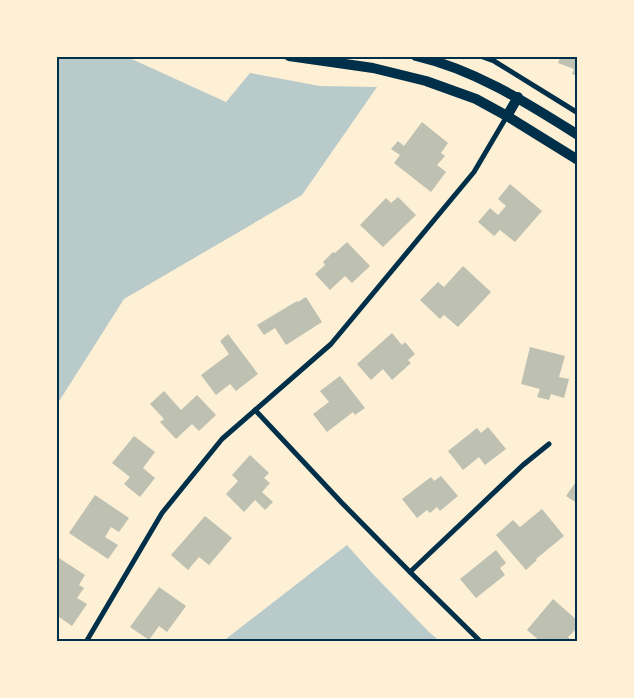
<svg xmlns="http://www.w3.org/2000/svg" width="634" height="698" font-family="'Noto Sans',sans-serif">
	<style>
		.green { fill: #b9caca }
		.building { fill: #bec0b2 }
		.lines { fill: none; stroke-linecap: round; stroke-linejoin: round }
		.minor { stroke: #003049; stroke-width: 5 }
		.secondary { stroke: #003049; stroke-width: 10 }
		.neatline { fill: none; stroke: #003049; stroke-width: 2 }
	</style>
	<rect width="100%" height="100%" fill="#fdf0d5"/>
	<!-- green -->
	<g class="green">
		<path d="M56,56h69l101,46 24,-29 70,13 57,1 -75,108 -178,104 -68,107z"/>
		<path d="M347,545l23,26 59,61 12,10h-219z"/>
	</g>
	<!-- building -->
	<g class="building">
		<path d="M561,56h17v20l-6,-2 2,-5 -16,-6z"/>
		<path d="M422,122l26,21 -7,10 4,3 -8,9 9,7 -15,20 -37,-29 6,-8 -9,-6 7,-8 6,5z"/>
		<path d="M510,184l32,27 -27,31 -15,-12 -6,6 -16,-14 12,-14 8,7 8,-9 -8,-7z"/>
		<path d="M398,197l18,18 -33,32 -23,-22 26,-27 5,5z"/>
		<path d="M347,242l23,24 -18,17 -7,-7 -15,14 -15,-16 10,-9 -2,-3 10,-10 2,1z"/>
		<path d="M463,266l28,26 -33,35 -14,-12 -4,4 -20,-19 18,-18 6,5z"/>
		<path d="M306,297l16,25 -36,23 -11,-17 -11,7 -7,-10 40,-24 1,1z"/>
		<path d="M392,333l10,12 3,-3 10,12 -7,6 3,3 -19,17 -9,-11 -12,11 -14,-16z"/>
		<path d="M228,334l30,40 -22,17 -6,-7 -14,11 -15,-20 28,-21 -9,-13z"/>
		<path d="M530,347l35,9 -6,21 10,2 -5,19 -13,-4 -2,6 -12,-3 3,-8 -19,-5z"/>
		<path d="M340,376l25,32 -10,7 -2,-3 -26,20 -14,-18 16,-12 -9,-11z"/>
		<path d="M164,391l17,19 16,-15 19,20 -17,16 -7,-7 -16,15 -16,-17 4,-3 -14,-15z"/>
		<path d="M488,427l18,22 -21,16 -6,-8 -16,13 -15,-19 29,-23 4,5z"/>
		<path d="M134,436l21,16 -12,16 12,10 -15,19 -16,-13 6,-7 -18,-14z"/>
		<path d="M250,455l19,18 -5,5 6,5 -8,9 11,10 -8,8 -10,-10 -11,12 -18,-18 12,-13 -6,-6z"/>
		<path d="M441,476l17,20 -18,15 -3,-4 -7,6 -3,-3 -10,8 -15,-19 29,-22 3,4z"/>
		<path d="M575,483l3,1v20l-12,-8z"/>
		<path d="M95,495l34,23 -10,14 -8,-5 -6,10 13,8 -10,14 -39,-26z"/>
		<path d="M542,509l22,27 -28,23 1,1 -11,10 -30,-35 17,-15 7,7z"/>
		<path d="M205,516l27,22 -23,27 -10,-8 -11,13 -17,-15z"/>
		<path d="M496,550l10,13 -6,5 5,7 -29,23 -16,-19z"/>
		<path d="M59,558l26,17 -6,10 5,3 -7,10 10,6 -15,22 -16,-11v-53z"/>
		<path d="M159,587l27,19 -19,26 -8,-6 -10,14 -19,-13z"/>
		<path d="M553,599l25,22v6l-10,10 5,5h-32l-14,-12z"/>
	</g>
	<g class="lines">
		<!-- minor -->
		<g class="minor">
			<path d="M480,56l14,5 84,52"/>
			<path d="M255,410l87,93 68,69 71,70"/>
			<path d="M410,572l113,-107 26,-21"/>
			<path d="M86,642l76,-129 60,-74 109,-95 143,-172 33,-56"/>
		</g>
		<!-- secondary -->
		<g class="secondary">
			<path d="M289,56l84,12 53,13 50,18 31,17 71,44"/>
			<path d="M416,56c60,14 111,47 162,79"/>
			<path d="M507,116l11,-19"/>
		</g>
	</g>
	<!-- border -->
	<rect width="634" height="698" fill="none" stroke="#fdf0d5" stroke-width="115"/>
	<rect x="58" y="58" width="518" height="582" class="neatline"/>
</svg>
